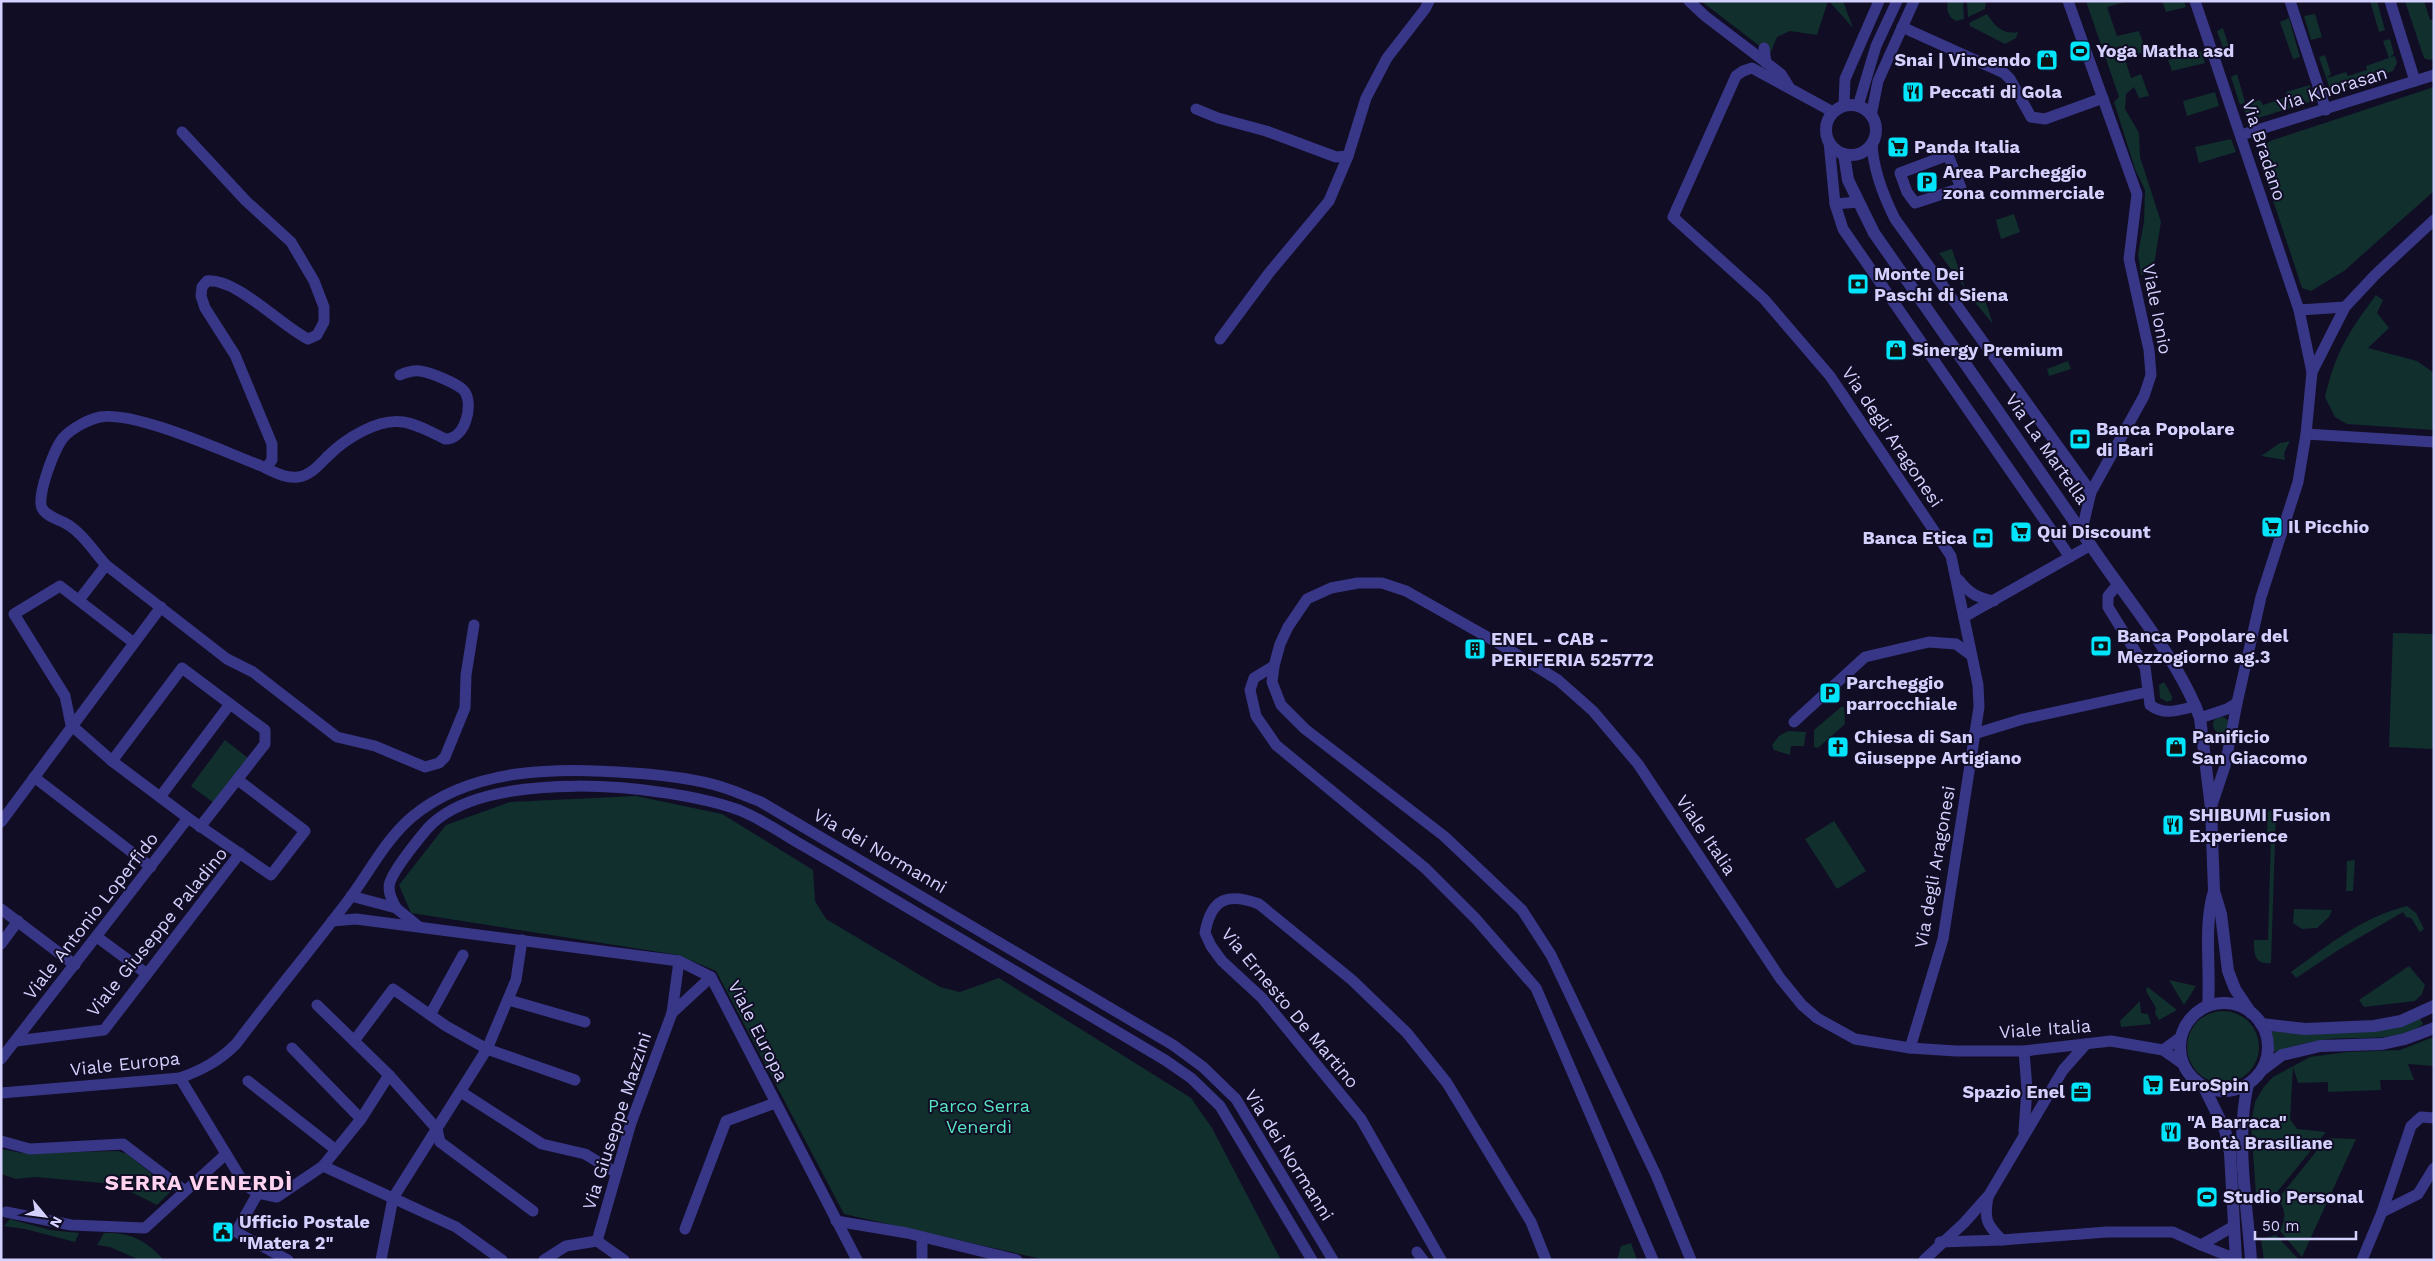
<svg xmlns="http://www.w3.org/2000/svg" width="2435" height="1261" font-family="'Work Sans',sans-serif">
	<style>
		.green { fill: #102f2d }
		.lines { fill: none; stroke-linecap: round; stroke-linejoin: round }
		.minor { stroke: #383686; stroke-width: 11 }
		.tertiary { stroke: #383686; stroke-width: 12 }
		.labels { text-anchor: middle; stroke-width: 4; stroke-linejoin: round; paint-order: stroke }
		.poi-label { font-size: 18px; font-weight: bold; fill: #d5d1ff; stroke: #110d25; text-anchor: start }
		.street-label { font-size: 18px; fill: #d5d1ff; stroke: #110d25 }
		.park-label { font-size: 18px; fill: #56e5c0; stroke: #110d25 }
		.district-label { font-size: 22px; font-weight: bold; letter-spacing: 1px; fill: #ffd3ef; stroke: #110d25 }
	</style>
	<rect width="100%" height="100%" fill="#110d25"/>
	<!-- green -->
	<g class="green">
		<path d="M1701,1h127l-11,34 -27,-4 -13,6 -7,17z"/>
		<path d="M1829,1h14l10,27z"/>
		<path d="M1948,1h15l1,18 -8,2c-8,-4 -10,-11 -8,-20z"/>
		<path d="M1967,1h19l-1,8 -17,8z"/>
		<path d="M2086,1h43l-22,6 10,29 22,-5 7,21 -22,4 7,22 10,-4 8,22 -10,2 -5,-11 -8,7 -1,15 14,24 1,24 21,65 -8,49 -12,4 -3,-21 6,-32 1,-32 -10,-21 -21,-67 5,-5z"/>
		<path d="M2162,1h22l2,6 -20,5z"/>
		<path d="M2370,1h7l8,29 -6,2z"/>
		<path d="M2405,1h19l6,19 4,-1v40l-5,1 -5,-2z"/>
		<path d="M1987,14c7,12 17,21 31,18l-2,6 -11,6 -35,-18 -1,-3z"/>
		<path d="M2315,14l7,23 -11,3 -7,-24z"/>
		<path d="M2289,18l11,39 -7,2 -13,-37z"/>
		<path d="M2223,28l9,28 -5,3 -10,-28z"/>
		<path d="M2390,39l4,15 -4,3 5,-1 2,7 -4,8 -62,21 -12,-35 6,-2 6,19 -4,4 19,-6 2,4 19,-6 -1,-4 23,-8 -6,-17z"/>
		<path d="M2201,51l4,12 -33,8 -4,-11z"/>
		<path d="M2237,74l8,28 -5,3 -9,-28z"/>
		<path d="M2310,85l3,16 -58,18h-8l-4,-13 17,-6 3,5 24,-8 -1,-5z"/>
		<path d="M2434,87v104l-90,80 -33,20 -9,-3 -43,-130 4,-11 7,-6z"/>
		<path d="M2215,92l4,14 -32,10 -4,-15z"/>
		<path d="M2231,139l5,13 -37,11 -4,-16z"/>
		<path d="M2014,214l6,18 -19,7 -5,-19z"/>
		<path d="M1952,249l13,39 -26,-35z"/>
		<path d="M1983,294l10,30 -21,-25z"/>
		<path d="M2376,295l7,5 -6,13 12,15 -21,20 49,13 17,12v57l-87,-6 -12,-7 -10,-20c11,-46 23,-64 51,-102z"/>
		<path d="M2068,361l3,8 -22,7 -2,-7z"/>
		<path d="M2290,441l-6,12 1,7 -24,-4 19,-13z"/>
		<path d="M2393,633l41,1v115l-45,-2z"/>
		<path d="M2164,682l8,14v4l-5,2 -7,-4 -1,-13z"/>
		<path d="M1841,707h3l1,17 -27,24 -4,-1v-17z"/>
		<circle cx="2221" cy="725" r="8"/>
		<path d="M1788,731l18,1 -2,14h-13l-1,9 -16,-5 -2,-5 7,-9z"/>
		<path d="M225,740l23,18 -34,45 -23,-17z"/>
		<path d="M636,796l86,18 91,56 2,31 11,18 114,68 20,5 39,-14 192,120 21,30 69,132h-235l-202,-46 -128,-243 -38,-16 -267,-42 -12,-28 47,-60 64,-23z"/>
		<path d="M2268,811h8l-5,152c-17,2 -17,-10 -17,-23h14l3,-105 -4,-1z"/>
		<path d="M1834,821l32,50 -29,18 -32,-50z"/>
		<path d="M2355,860l-2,31h-7l1,-30z"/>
		<path d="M2407,906l9,7 8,16 -4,3 -9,-14 -5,-1 -3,-5 -63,37 -44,29 -5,-6c36,-26 71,-55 116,-66z"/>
		<path d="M2294,909l38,1 -3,7 -12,11 -15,1 -9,-6z"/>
		<path d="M2409,966l16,19 -3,9 -7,7 -51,6 -5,-7z"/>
		<path d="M2169,980l27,6 -12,19z"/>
		<path d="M2147,987l2,1 28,22 -18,10 -4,-7 1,-5 -10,-17z"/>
		<path d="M2140,1001l1,12 7,1 3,10 -30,3 -1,-6z"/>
		<circle cx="2223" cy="1047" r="36"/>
		<path d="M2420,1018l3,6c-23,19 -65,12 -93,15 -20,2 -41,9 -60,14l-1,-22c57,5 96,4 151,-13z"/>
		<path d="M2431,1038h3v28l-26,-2 6,16h-34l1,10 -53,2v-10l-30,1 -5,-16 -3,52 7,10 29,3 -53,65 -8,-6 -9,4 -5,-71 4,-22 8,-14 10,-11 37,-20 37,-5 53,-2z"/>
		<path d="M2327,1138l29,1 -54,118 -22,-26c6,-14 6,-20 -2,-32z"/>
		<path d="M1,1149l21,4 96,-2 9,3 45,36 -15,15 -42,-21 -80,-7 -19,2 -15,-5z"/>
		<path d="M10,1219l40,11 29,3 -4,9 -50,-13 -21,-3z"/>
		<path d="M104,1233c26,-1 42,7 60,27h-24l-30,-13 -13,-2z"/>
		<path d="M2276,1235l23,25h-35l-3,-21z"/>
		<path d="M1631,1243l6,17h-20l4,-14z"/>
	</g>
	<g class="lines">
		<!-- minor -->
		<g class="minor">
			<path d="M1689,1l16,15 76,58 8,13"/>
			<path d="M2068,1l69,193 -8,65 20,91 2,25 -7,21 -53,96 -9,38"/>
			<path d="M2195,1l104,309 13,62"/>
			<path d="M2290,1l36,109"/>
			<path d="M2390,1l25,80"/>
			<path d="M1902,27l102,46 6,6 21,38 14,2 58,-21"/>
			<path d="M1764,48l2,15"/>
			<path d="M1844,106l1,-27 34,-78"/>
			<path d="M1858,106l18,-60 21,-45"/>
			<path d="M1196,109l22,9 48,13 70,26 12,-1"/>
			<path d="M1833,112l-81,-44 -9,3 -7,5 -63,141 91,82 66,77 121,180 27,129 1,22 -36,232 -33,109"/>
			<path d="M1871,116l7,-35 36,-80"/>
			<path d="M182,132l64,69 45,41 23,39 10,26v15l-7,13 -9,4c-27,-13 -71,-61 -101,-58l-5,6 -1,9 4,12 30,47 37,89v16l-6,8"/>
			<path d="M2241,135l193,-60"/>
			<path d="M1829,142l6,62 8,25 227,328"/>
			<path d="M1872,143c1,27 11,52 23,76l196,273"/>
			<path d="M1948,155l13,33 -46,15 -8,-11 -7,-19z"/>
			<path d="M1835,204l23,-2"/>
			<path d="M2299,310l46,-3"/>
			<path d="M1220,339l49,-66 60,-72 19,-45 18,-58 21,-40 38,-49 4,-8"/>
			<path d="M2306,434l128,8"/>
			<path d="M106,565l121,94 26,13 84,65 38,9 50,21 14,-4 6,-6 20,-49 1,-33 8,-50"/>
			<path d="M1959,580c10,13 18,18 35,21"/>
			<path d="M2118,584l-10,12v11l37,60 5,38c15,11 29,5 46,1"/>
			<path d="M79,600l27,-35c-12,-13 -21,-29 -36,-39 -8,-6 -24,-9 -28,-18 -6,-11 13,-62 22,-71 7,-8 25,-18 36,-20 36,-6 122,34 159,48 12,5 25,14 39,12 12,-1 22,-13 30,-21 17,-17 50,-38 75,-34 14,2 28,10 42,17 19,1 29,-32 20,-47 -5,-8 -36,-20 -45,-21 -7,-1 -13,1 -20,4"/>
			<path d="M1964,617l127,-72"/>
			<path d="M134,643l-74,-57 -46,28 51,82 6,29 41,36 76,57 83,57 34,-44 -67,-51"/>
			<path d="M1274,666l-20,12 -4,12 6,26 20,29 149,123 51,51 60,69 117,272"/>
			<path d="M2200,718l27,-9 10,-6"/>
			<path d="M1794,722l71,-65 64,-15 27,2 15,11"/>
			<path d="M1974,734l49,-15 124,-27"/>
			<path d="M112,761l70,-93 83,62v14l-65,83"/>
			<path d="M34,777l117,90"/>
			<path d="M160,797l70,-93"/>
			<path d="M2211,808l14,-42 12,-63 24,-106 37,-115 8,-48 6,-62 33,-65 31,-33 58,-54"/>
			<path d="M1,822l160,-215"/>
			<path d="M351,896l45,12 22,18"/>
			<path d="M396,908c-4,-8 -9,-17 -6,-26 5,-14 27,-41 37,-53 56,-63 239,-45 312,-19 20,8 38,20 56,31 28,16 55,32 83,49 96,57 192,114 287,170l26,18 29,28 92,154"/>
			<path d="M1,909l74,56"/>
			<path d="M332,921l24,-2 323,42 32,16 146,283"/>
			<path d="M97,937l50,37"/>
			<path d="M1,944l17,-23"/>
			<path d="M679,961l-7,52 39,-36"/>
			<path d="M509,1000l76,22"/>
			<path d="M317,1005l72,70 48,54 3,13 93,69"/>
			<path d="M430,1015l33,-60"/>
			<path d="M16,1041l88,-11 136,-177"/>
			<path d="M354,1041l39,-52 53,37 41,23 88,31"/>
			<path d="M292,1048l69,71"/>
			<path d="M2163,1050l18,-13"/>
			<path d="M1,1059l187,-241"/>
			<path d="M180,1078l65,107 13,8 19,4 46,-31 38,-47 28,-44"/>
			<path d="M248,1081l88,69"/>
			<path d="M461,1092l81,52 43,10 30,18"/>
			<path d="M1,1093l179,-15c22,-8 39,-17 56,-34 37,-49 77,-97 114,-146 20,-27 36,-59 62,-81 59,-50 147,-50 221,-44 29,2 61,5 89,14 13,4 26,10 39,15l412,243 30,22 33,32 97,161"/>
			<path d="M2024,1131l3,-42 -3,-38"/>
			<path d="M1,1141l29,8 93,-5 62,47"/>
			<path d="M323,1166l133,61 46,33"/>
			<path d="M258,1193l-22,39 52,28"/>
			<path d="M1988,1197c-4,22 -2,27 14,43"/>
			<path d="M6,1212l65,13 74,3 81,-74"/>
			<path d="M2382,1212l36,-18 16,-26"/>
			<path d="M836,1221l71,12 110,27"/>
			<path d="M2234,1226l-33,19 35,14"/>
			<path d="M685,1229l41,-108 49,-18"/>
			<path d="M922,1237v23"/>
			<path d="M597,1241l34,-118 41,-110"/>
			<path d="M597,1241l27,19"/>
			<path d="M1940,1242l62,-2 105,-8h66l28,13"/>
			<path d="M1417,1252l6,8"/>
			<path d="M381,1260l12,-62 94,-149 29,-69 6,-40"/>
			<path d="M544,1260l22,-14 31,-5"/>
			<path d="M1441,1260l-80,-141 -99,-121 -40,-37 -11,-15 -6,-13c6,-34 22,-41 54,-29l93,76 55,53 40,50 84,139 15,38"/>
			<path d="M1691,1260l-35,-85 -105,-220 -29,-45 -78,-74 -139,-107 -24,-24 -9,-23 2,-16 6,-22 8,-17 19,-28 24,-11 27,-5h24l24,8 92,52 60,37 35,31 45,53 142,214 22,27 15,13 38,21 55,9 46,3h68l87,-10 52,9 20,14"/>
			<path d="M1924,1260l40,-37 25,-28 74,-125 23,-26"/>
			<path d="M2362,1260l20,-48 29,-86 10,-9 13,1"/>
		</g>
		<!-- tertiary -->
		<g class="tertiary">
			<circle cx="1851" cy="130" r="25"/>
			<path d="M1844,154l4,26 26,53c74,106 149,213 222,320 34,50 84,109 104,165l11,90 3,83 7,23 7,57 7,18 16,24"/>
			<circle cx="2224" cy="1047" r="44"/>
			<path d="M2208,1006c3,-38 -5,-79 6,-115"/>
			<path d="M2261,1024l44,5 69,-3 27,-5 33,-15"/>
			<path d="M2262,1070l20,-15 38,-9 62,-2 23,-5 29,-11"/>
			<path d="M2248,1084c-13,56 -1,118 3,176"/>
			<path d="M2204,1087l21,43 5,23 6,107"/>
		</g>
	</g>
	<!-- icons -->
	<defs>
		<g id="stadium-square" transform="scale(1.125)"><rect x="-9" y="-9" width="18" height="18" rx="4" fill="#00e5fc" stroke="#110d25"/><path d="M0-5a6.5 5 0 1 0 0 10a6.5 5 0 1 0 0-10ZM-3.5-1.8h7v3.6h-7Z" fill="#111"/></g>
		<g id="shop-square" transform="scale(1.125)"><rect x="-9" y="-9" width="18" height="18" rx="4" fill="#00e5fc" stroke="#110d25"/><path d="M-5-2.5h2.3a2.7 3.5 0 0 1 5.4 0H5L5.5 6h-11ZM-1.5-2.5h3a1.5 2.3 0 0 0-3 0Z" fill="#111"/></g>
		<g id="restaurant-square" transform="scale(1.125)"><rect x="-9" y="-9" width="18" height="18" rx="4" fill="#00e5fc" stroke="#110d25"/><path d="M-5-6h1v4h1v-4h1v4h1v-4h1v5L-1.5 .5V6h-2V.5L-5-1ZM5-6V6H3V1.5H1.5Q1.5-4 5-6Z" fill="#111"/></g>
		<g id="supermarket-square" transform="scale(1.125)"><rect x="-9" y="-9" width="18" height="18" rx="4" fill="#00e5fc" stroke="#110d25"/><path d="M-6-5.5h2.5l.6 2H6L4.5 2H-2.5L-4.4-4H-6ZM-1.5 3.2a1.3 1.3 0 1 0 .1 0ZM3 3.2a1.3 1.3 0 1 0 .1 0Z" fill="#111"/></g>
		<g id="parking-square" transform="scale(1.125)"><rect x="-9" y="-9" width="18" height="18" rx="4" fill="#00e5fc" stroke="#110d25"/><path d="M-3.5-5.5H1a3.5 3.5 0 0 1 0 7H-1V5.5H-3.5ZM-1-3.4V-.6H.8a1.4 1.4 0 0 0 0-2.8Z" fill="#111"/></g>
		<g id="bank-square" transform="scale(1.125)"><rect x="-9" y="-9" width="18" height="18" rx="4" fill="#00e5fc" stroke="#110d25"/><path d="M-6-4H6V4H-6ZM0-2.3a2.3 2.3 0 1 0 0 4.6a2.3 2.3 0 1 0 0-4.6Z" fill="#111"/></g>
		<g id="building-square" transform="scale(1.125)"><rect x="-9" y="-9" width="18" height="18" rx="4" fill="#00e5fc" stroke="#110d25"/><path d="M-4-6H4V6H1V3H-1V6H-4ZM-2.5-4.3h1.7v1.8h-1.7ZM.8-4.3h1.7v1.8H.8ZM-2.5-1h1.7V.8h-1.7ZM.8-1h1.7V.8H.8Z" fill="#111"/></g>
		<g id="church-square" transform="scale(1.125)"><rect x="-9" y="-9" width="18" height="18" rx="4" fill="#00e5fc" stroke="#110d25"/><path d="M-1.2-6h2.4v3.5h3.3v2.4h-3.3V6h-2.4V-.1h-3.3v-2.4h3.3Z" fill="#111"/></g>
		<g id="office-square" transform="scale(1.125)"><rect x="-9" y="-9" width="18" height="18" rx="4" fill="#00e5fc" stroke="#110d25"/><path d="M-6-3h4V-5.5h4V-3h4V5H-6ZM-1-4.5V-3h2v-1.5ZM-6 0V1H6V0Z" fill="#111"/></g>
		<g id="civic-square" transform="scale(1.125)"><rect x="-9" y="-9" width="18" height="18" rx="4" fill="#00e5fc" stroke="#110d25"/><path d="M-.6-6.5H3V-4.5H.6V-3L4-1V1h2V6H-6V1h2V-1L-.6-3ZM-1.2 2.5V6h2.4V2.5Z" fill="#111"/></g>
	</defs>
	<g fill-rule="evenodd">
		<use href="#stadium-square" x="2080" y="51"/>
		<use href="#shop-square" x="2047" y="60"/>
		<use href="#restaurant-square" x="1913" y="92"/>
		<use href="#supermarket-square" x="1898" y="147"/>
		<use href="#parking-square" x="1927" y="182"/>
		<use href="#bank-square" x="1858" y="284"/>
		<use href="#shop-square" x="1896" y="350"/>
		<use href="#bank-square" x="2080" y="439"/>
		<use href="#supermarket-square" x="2272" y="527"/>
		<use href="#supermarket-square" x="2021" y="532"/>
		<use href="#bank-square" x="1983" y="538"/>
		<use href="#bank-square" x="2101" y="646"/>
		<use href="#building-square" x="1475" y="649"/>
		<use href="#parking-square" x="1830" y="693"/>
		<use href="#church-square" x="1838" y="747"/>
		<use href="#shop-square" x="2176" y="747"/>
		<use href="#restaurant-square" x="2173" y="825"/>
		<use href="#supermarket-square" x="2153" y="1085"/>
		<use href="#office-square" x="2081" y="1092"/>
		<use href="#restaurant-square" x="2171" y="1132"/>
		<use href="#stadium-square" x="2207" y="1197"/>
		<use href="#civic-square" x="223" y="1232"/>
	</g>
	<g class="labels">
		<!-- poi labels -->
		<g class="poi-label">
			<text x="2096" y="57">Yoga Matha asd</text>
			<text x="2031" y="66" text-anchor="end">Snai | Vincendo</text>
			<text x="1929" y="98">Peccati di Gola</text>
			<text x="1914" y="153">Panda Italia</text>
			<text x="1943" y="178">Area Parcheggio<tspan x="1943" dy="21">zona commerciale</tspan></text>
			<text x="1874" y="280">Monte Dei<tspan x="1874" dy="21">Paschi di Siena</tspan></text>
			<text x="1912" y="356">Sinergy Premium</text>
			<text x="2096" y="435">Banca Popolare<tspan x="2096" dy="21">di Bari</tspan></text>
			<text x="2288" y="533">Il Picchio</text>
			<text x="2037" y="538">Qui Discount</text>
			<text x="1967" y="544" text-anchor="end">Banca Etica</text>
			<text x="2117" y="642">Banca Popolare del<tspan x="2117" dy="21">Mezzogiorno ag.3</tspan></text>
			<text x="1491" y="645">ENEL - CAB -<tspan x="1491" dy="21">PERIFERIA 525772</tspan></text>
			<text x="1846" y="689">Parcheggio<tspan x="1846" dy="21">parrocchiale</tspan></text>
			<text x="1854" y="743">Chiesa di San<tspan x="1854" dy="21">Giuseppe Artigiano</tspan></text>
			<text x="2192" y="743">Panificio<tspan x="2192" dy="21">San Giacomo</tspan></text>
			<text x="2189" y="821">SHIBUMI Fusion<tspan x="2189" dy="21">Experience</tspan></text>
			<text x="2169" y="1091">EuroSpin</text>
			<text x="2065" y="1098" text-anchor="end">Spazio Enel</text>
			<text x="2187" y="1128">"A Barraca"<tspan x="2187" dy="21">Bontà Brasiliane</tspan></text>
			<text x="2223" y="1203">Studio Personal</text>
			<text x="239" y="1228">Ufficio Postale<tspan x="239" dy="21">"Matera 2"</tspan></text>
		</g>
		<!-- street labels -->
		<g class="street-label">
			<text transform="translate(2332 89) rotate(-17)" y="6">Via Khorasan</text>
			<text transform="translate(2264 150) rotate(72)" y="6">Via Bradano</text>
			<text transform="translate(2157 309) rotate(79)" y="6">Viale Ionio</text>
			<text transform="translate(1892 437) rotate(56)" y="6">Via degli Aragonesi</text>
			<text transform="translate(2047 449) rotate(55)" y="6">Via La Martella</text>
			<text transform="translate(1706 835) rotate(56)" y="6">Viale Italia</text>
			<text transform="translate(880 851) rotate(30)" y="6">Via dei Normanni</text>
			<text transform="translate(1935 867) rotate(-80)" y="6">Via degli Aragonesi</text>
			<text transform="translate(91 916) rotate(-52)" y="6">Viale Antonio Loperfido</text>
			<text transform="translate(157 932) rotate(-51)" y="6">Viale Giuseppe Paladino</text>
			<text transform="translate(1290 1008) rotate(50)" y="6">Via Ernesto De Martino</text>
			<text transform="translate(2045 1029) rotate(-4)" y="6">Viale Italia</text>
			<text transform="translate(758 1031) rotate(63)" y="6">Viale Europa</text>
			<text transform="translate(125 1064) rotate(-6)" y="6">Viale Europa</text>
			<text transform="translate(617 1121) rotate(-72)" y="6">Via Giuseppe Mazzini</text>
			<text transform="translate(1289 1155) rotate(58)" y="6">Via dei Normanni</text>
		</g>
		<!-- park labels -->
		<g class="park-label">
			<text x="979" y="1112">Parco Serra<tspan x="979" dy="21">Venerdì</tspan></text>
		</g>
		<!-- district labels -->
		<g class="district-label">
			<text x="199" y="1190">SERRA VENERDÌ</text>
		</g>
	</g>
	<!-- border -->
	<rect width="2435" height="1261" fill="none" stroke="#d5d1ff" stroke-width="5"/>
	<!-- north arrow -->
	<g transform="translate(45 1216) rotate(119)" stroke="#110d25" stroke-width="4" paint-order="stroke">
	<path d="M0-4L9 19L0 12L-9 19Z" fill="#d5d1ff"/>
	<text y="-8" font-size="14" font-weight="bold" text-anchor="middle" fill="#d5d1ff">N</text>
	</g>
	<!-- scale -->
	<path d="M2255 1231v8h101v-8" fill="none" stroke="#d5d1ff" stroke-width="2.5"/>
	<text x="2262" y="1231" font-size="15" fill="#d5d1ff" stroke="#110d25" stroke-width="4" paint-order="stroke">50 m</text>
</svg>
